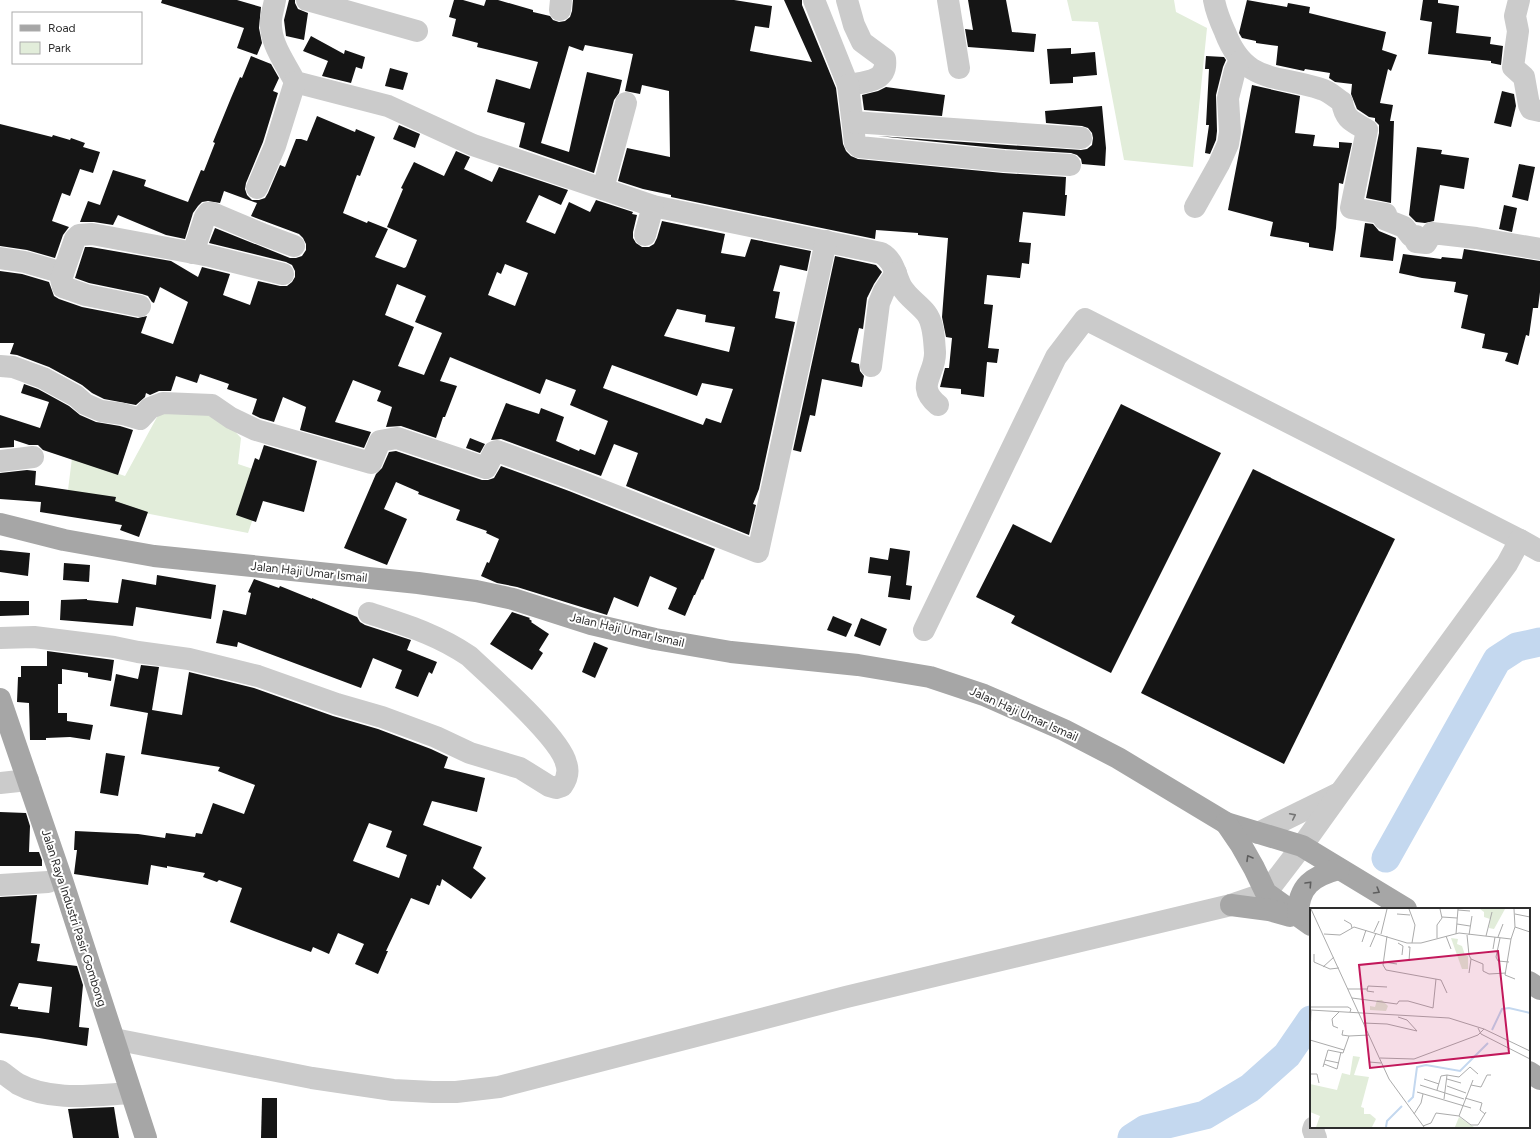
<svg xmlns="http://www.w3.org/2000/svg" width="1540" height="1138" font-family="Figtree,sans-serif">
	<style>
		.green { fill: #e2edda }
		.lines { fill: none; stroke-linecap: round; stroke-linejoin: round }
		.river { stroke: #c4d8ef; stroke-width: 29 }
		.building { fill: #151515; fill-rule: evenodd }
		.minor { stroke: #cbcbcb; stroke-width: 22 }
		.major { stroke: #a6a6a6; stroke-width: 22 }
		.oneway { stroke: #757575 }
		.oneway2 { stroke: #5e5e5e }
		.labels { text-anchor: middle; stroke-width: 4; stroke-linejoin: round; paint-order: stroke }
		.street-label { font-size: 12px; fill: #2e2e2e; stroke: #fff }
		.inset-river { fill: none; stroke: #c4d8ef; stroke-width: 2 }
		.inset-road { fill: none; stroke: #ababab; stroke-width: 1 }
		.view { fill: #c2185b; fill-opacity: 0.15; stroke: #c2185b; stroke-width: 2 }
		.inset-edge { fill: none; stroke: #2e2e2e; stroke-width: 2 }
	</style>
	<rect width="100%" height="100%" fill="#fff"/>
	<!-- green -->
	<g class="green">
		<path d="M1067,0h107l2,12 31,16 -14,139 -69,-7 -26,-138 -26,-1z"/>
		<path d="M163,406l53,5 25,27 -3,26 30,10 -20,59 -181,-35 5,-40 53,18z"/>
	</g>
	<g class="lines">
		<!-- river -->
		<g class="river">
			<path d="M1386,858l111,-198 20,-13 23,-5"/>
			<path d="M1132,1138l14,-9 59,-14 45,-27 37,-33 24,-35"/>
		</g>
	</g>
	<!-- building -->
	<g class="building">
		<path d="M162,0h75l24,7 -2,21 3,15 -5,12 -20,-7 7,-20 -83,-25z"/>
		<path d="M289,0h6v3l3,6 10,4 -4,27 -18,-4 -2,-16z"/>
		<path d="M454,0h9l21,6 2,-6h12l35,10v2l17,4 3,4 6,2 6,-1 5,-4 2,-6 1,-11h161l38,6 -3,22 -14,-2 -5,25 62,11 -28,-62h18v5l34,83 7,56 3,7 5,5 7,3 145,14 63,4 -1,18h2l-2,21 -42,-4 -4,30 12,1 -2,21 -7,-1 -2,15 -33,-3 -3,29 9,1 -5,43 11,1 -2,14 -10,-1 -3,35 -23,-3v-5l-21,-2 5,-19h4l3,-30 -6,-1 -4,-20 6,-79 -30,-3v-2l-42,-3 -1,9 -204,-42v-2l-28,-6 -25,-8 9,-33 43,9 -1,-66 -27,-6 -2,9 -15,-3 8,-37 -48,-9 -2,6 -14,-5 -28,97 28,9 18,-80 35,8 -3,13 -5,7 -20,73 -75,-26 6,-24 -38,-11 9,-33 34,10 8,-27 -61,-15 1,-4 -26,-7 4,-17 -7,-2z"/>
		<path d="M968,0h38l6,32 24,2 -2,18 -66,-5 -3,-18 8,1z"/>
		<path d="M1247,0l40,7 1,-4 22,4 -1,6 77,19 -4,18 15,5 -6,16 -3,-2 -8,34 13,2 -3,16h4l-3,82 -25,-5 13,-65v-8l-4,-4v-3l-6,-1 -12,-8 -6,-15 1,-10 -17,-2 -6,-4 1,-5 -25,-4 -1,2 -28,-6 2,-19 -22,-3v-2l-14,-3 -3,-5z"/>
		<path d="M1423,0h15v3l21,3 -3,27 35,4 -1,7 13,2 -2,19 -10,-2v-2l-63,-7 4,-32 -12,-2z"/>
		<path d="M311,36l33,18 1,-4 20,7 -3,12 -6,-2 -5,16 -29,-7 6,-15 -25,-10z"/>
		<path d="M1071,48v6l24,-2 2,23 -24,2v6l-23,1 -3,-35z"/>
		<path d="M251,56l20,8 8,14 -6,13 5,2 -15,49 -17,41 -1,6 2,6 5,5h7l6,-2 3,-5 12,-28 5,2 11,-28h5l6,2 10,-25 38,16 1,-3 19,8 -15,39 -3,-1 -14,38 24,10 1,-2 20,8 -13,28 29,11 2,-1 11,-27 -30,-13 16,-38 -2,-1 13,-26 30,14 12,-25 14,6 -6,12 28,13 7,-15 69,23 -7,15 -22,-10 -13,27 29,12 14,-32 21,10 6,-12 37,12 -1,2 5,1 -4,17v6l3,5 6,4h7l5,-3 3,-6 5,-17 63,13 -4,19 24,4 6,-18 60,12 -4,20 -27,-6 -7,26 7,1 -5,26 20,4 -36,167 -6,15 3,1 -7,30 -123,-49 12,-33 -24,-9 -13,32 -100,-37 -10,1 15,-37 33,11 2,-6 23,9 -8,24 23,10 1,-2 15,6 13,-34 -38,-16 6,-15 -30,-11 -6,15 -90,-37 -10,24 17,5 -12,31h-2l-7,21 -35,-12 -15,1 6,-20 -15,-6 4,-10 -28,-11 -18,42 36,10 -7,16 -64,-18 6,-23 -23,-10 -9,25 -14,-4 -8,-4 5,-15 -30,-10 2,-5 -29,-10 -3,9 -21,-7 -5,15h-12l-9,4 -4,-2 -1,4 -9,8 -32,-6 -12,-6 -10,-8 -33,-18 -32,-12 -7,-1 4,-11h-14v-72l22,3 27,8 5,14 5,3 23,8 56,11 9,-2 -6,17 32,11 15,-42 -28,-15 -6,16 -2,-1 -4,-6 -6,-2 -53,-11 -14,-5 10,-31h6l80,14 27,16 4,-10 28,7 -7,21 27,10 8,-24 22,5h7l5,-4 3,-5v-6l-3,-6 -6,-3 -77,-19 6,-15 75,30h6l6,-2 4,-6v-6l-3,-6 -4,-4 -48,-18 6,-13 -33,-12 -4,12 -12,-2 -6,1 -4,4 -5,7 -8,26 -19,-4 -48,-20 -5,10 -19,-3h-14l8,-21 12,4 13,-35 33,10 -2,6 44,16 13,-32 3,1 11,-28 -2,-1 18,-44 9,-21 2,1zM505,264l23,9 -13,33 -27,-11 9,-23 4,2zM397,284l29,12 -11,26 27,11 -18,42 -26,-9 16,-39 -29,-12zM677,309l29,6 -1,7 30,5 -6,25 -65,-16zM612,365l85,31 5,-13 31,6 -12,34 -15,-5 -3,7 -100,-37z"/>
		<path d="M1206,56l18,1 2,3 -3,7 -7,28 1,36 -1,9 -6,14 -5,-1 4,-28h-3l3,-56h-4z"/>
		<path d="M390,68l18,5 -5,17 -18,-4z"/>
		<path d="M1252,85l48,11 -5,37 20,2 -2,11 26,2v-6l13,1 -9,41 -4,-1 -3,45 -3,23 -24,-4v-4l-39,-7 3,-14 -45,-12z"/>
		<path d="M886,87l59,8 -3,21 -78,-6 -2,-15 16,-4z"/>
		<path d="M1502,91l12,3 2,12 -5,21 -17,-4z"/>
		<path d="M1102,106l4,42 -1,18 -23,-2 -1,-5 -4,-4 -6,-2 -66,-4 -127,-13 203,14 6,-1 5,-4 1,-7 -1,-5 -4,-5 -6,-2 -36,-3 -1,-12z"/>
		<path d="M0,124l52,13 1,-2 17,5 1,-2 14,5 -2,4 17,5 -7,21 -13,-4 -10,27 -8,-3 -10,28 17,6 -6,8 -8,23 -28,-8 -27,-4z"/>
		<path d="M399,125l21,9 -5,14 -22,-9z"/>
		<path d="M1417,147l25,3 -1,4 28,4 -5,31 -24,-4 -6,36 -9,2 -9,-1 -7,-7z"/>
		<path d="M1519,164l16,3 -7,34 -16,-4z"/>
		<path d="M1504,205l13,3 -5,24 -13,-3z"/>
		<path d="M1365,223l8,1 6,7 17,7 -3,23 -33,-4z"/>
		<path d="M1464,249l76,12v31l-2,16h-5l-4,28 -3,-1 -8,30 -13,-4 3,-8 -26,-5 3,-14 -24,-6 7,-33 -14,-3 2,-10 -34,-4 -23,-5 4,-19 38,5 1,-2 20,2z"/>
		<path d="M835,256l41,9 6,7 -8,12 -7,14 -4,31 -4,-1 -8,34 8,2 1,7 4,5 -2,11 -40,-8 -7,37 -5,-1 -9,37 -8,-2z"/>
		<path d="M24,384l14,5 31,17 11,9 16,7 24,4 13,4 -15,45 -75,-25 -5,-5h-9l-15,-5v7l-14,1v-33l40,13 9,-26 -28,-9z"/>
		<path d="M1121,404l100,49 -110,220 -100,-50 4,-7 -39,-19 37,-73 38,19z"/>
		<path d="M470,438l15,6 -5,9 -14,-5z"/>
		<path d="M264,445l53,16 -13,51 -41,-11 -7,21 -20,-7 19,-57 4,2z"/>
		<path d="M396,451l86,29h6l6,-2 7,-12 68,25 146,58 -12,31 -1,-1 -7,16h-1l-9,21 -17,-7 9,-21 -27,-12 -12,31 -24,-10 -7,18 -90,-28 -20,-4 -16,-7 6,-14 2,1 10,-24 -13,-6 1,-2 -31,-11 4,-10 -42,-16 1,-2 -23,-10 -12,27 23,10 -20,46 -43,-17 32,-74 6,-6 7,-16z"/>
		<path d="M1253,469l142,70 -111,225 -143,-71z"/>
		<path d="M27,470l9,1 -1,14 81,12 -1,4 33,11 -9,25 -19,-7 2,-5 -82,-13 1,-10 -41,-3v-26z"/>
		<path d="M890,548l20,3 -4,34 6,1 -2,14 -22,-3 3,-21 -23,-3 2,-16 18,3z"/>
		<path d="M0,550l30,3 -2,23 -28,-4z"/>
		<path d="M64,563l26,2 -1,17 -26,-2z"/>
		<path d="M157,575l59,10 -5,34 -75,-12 -3,19 -73,-6 1,-20 26,-1v1l31,3 4,-24 34,6z"/>
		<path d="M254,579l25,9 1,-2 32,13v-1l45,19 3,5 5,3 46,15 -4,10 30,12 -5,12 -3,-2 -11,25 -23,-9 7,-18 -29,-12 -12,30 -123,-46 -1,5 -21,-4 7,-33 23,5 5,-22 -3,-1z"/>
		<path d="M0,601h29v14l-29,1z"/>
		<path d="M512,612l18,6 -1,1 3,2 -1,1 18,12 -10,16 4,3 -11,17 -42,-26z"/>
		<path d="M833,616l19,8 -6,13 -19,-7z"/>
		<path d="M861,618l26,11 -7,17 -26,-10z"/>
		<path d="M594,642l14,6 -13,30 -13,-6z"/>
		<path d="M47,651l67,9 -3,21 -23,-4v-4l-26,-4v15h-4v29h9v8l26,4 -3,15 -20,-3 -24,1v2h-16l-1,-37 -12,-1 1,-25h3v-11h26z"/>
		<path d="M141,665l18,2 -7,43 30,5 7,-43 65,16 79,28 45,13 53,20 17,8 -4,11 41,10 -8,34 -45,-11 -9,24 59,22 -9,21 13,10 -15,21 -29,-20 -2,7 -3,-1 -8,20 -18,-7 -25,53h2l-10,23 -23,-10 9,-20 -26,-11 -9,21 -16,-7 -2,5 -81,-30 12,-34 -23,-8 -2,2 -14,-5 2,-4 -38,-7v2l-16,-3 -3,20 -74,-11 3,-24h-3l1,-19 63,3 27,4 1,-5 29,4 1,-4 6,1 11,-31 31,11 11,-29 -37,-14 2,-4 -79,-13 7,-41 -38,-7 6,-32 22,5zM369,823l23,8 -6,16 21,8 -8,23 -46,-17z"/>
		<path d="M106,753l19,3 -7,40 -18,-3z"/>
		<path d="M0,812l26,1 4,13 -1,26h10l3,8v6h-42z"/>
		<path d="M37,895l-6,48 9,1 -3,17 40,5 6,19 -4,42 10,1 -2,18 -48,-8 -39,-5v-136zM19,983l33,4 -3,26 -31,-4v-2l-8,-1z"/>
		<path d="M262,1098h15v40h-16z"/>
		<path d="M114,1107l5,31h-46l-5,-29z"/>
	</g>
	<g class="lines">
		<!-- minor -->
		<g class="minor">
			<path d="M275,0c-1,6 -3,12 -4,19 -2,24 14,43 24,63l93,24 85,39 180,61 228,47c13,7 14,21 20,33 7,12 17,17 25,27 8,10 8,27 9,39 1,23 -21,33 3,53"/>
			<path d="M307,0l110,31"/>
			<path d="M814,0l34,85c17,-3 40,-3 37,-26l-23,-17 -8,-17 -7,-25"/>
			<path d="M948,0l11,68"/>
			<path d="M1214,0c2,11 6,21 11,32 20,53 52,42 96,57 8,2 15,9 21,13 3,18 10,19 25,28l-16,78 35,6 -2,5 20,8 7,9h5v6l10,1 6,-10 44,5 64,11"/>
			<path d="M1519,0l-4,16 3,15 -5,36 11,10 5,28 2,4 9,2"/>
			<path d="M560,10l1,-10"/>
			<path d="M848,85l6,49 1,9 4,4 145,14 66,4"/>
			<path d="M853,122l228,16"/>
			<path d="M257,188l18,-42 20,-64"/>
			<path d="M603,189l23,-86"/>
			<path d="M1195,207l24,-43 9,-20 2,-12 -2,-34 7,-28 5,-9"/>
			<path d="M645,235l8,-29"/>
			<path d="M193,253l12,-36 3,-4h4l50,21 32,12"/>
			<path d="M0,258l25,4 38,11"/>
			<path d="M140,306l-54,-11 -23,-8 -2,-8 14,-40 4,-4 13,-1 118,22 73,18"/>
			<path d="M0,366l13,1 30,11 33,18 9,8 16,7 22,3 17,5 10,-11 13,-5 49,2 19,13 25,12 115,33 9,-22 17,-3 89,30 8,-16 3,-1 76,28 185,73 68,-311"/>
			<path d="M871,366l8,-63 5,-12 12,-18"/>
			<path d="M0,461l33,-4"/>
			<path d="M924,630l132,-273 29,-38 435,221"/>
			<path d="M0,638l34,-1 80,10 24,5 51,7 69,17 79,28 45,13 54,20 34,16 50,15 29,18 7,2 6,-2c5,-7 7,-15 4,-23 -6,-26 -76,-87 -97,-107 -32,-22 -64,-31 -100,-43"/>
			<path d="M0,783l28,-3"/>
			<path d="M1258,833l79,-39"/>
			<path d="M0,885l48,-3"/>
			<path d="M114,1039l198,39 81,12 40,2h23l43,-5 347,-90 385,-92 35,-12 36,-47 38,-53 167,-229 13,-24 20,11"/>
			<path d="M0,1071c6,4 12,9 18,13 33,18 77,11 113,9"/>
			<path d="M1314,1127l-1,3 3,8"/>
		</g>
		<!-- major -->
		<g class="major">
			<path d="M0,524l64,16 90,16 264,27 58,8 37,8 78,25 64,15 76,13 127,13 72,12 54,18 80,35 54,28 108,65 76,23 104,63"/>
			<path d="M0,699l62,181 84,258"/>
			<path d="M1226,823l15,22 13,23 12,25 45,32"/>
			<path d="M1231,905l38,5 21,6"/>
			<path d="M1298,915c0,-29 15,-39 41,-46"/>
			<path d="M1529,982l11,7"/>
			<path d="M1529,1072l11,7"/>
		</g>
	</g>
	<!-- one-way arrows -->
	<defs><path id="oneway-chevron" d="M-2-3.5L2.5 0L-2 3.5" fill="none" stroke-width="1.6" stroke-linecap="round" stroke-linejoin="round"/></defs>
	<use class="oneway" href="#oneway-chevron" transform="translate(1293 816) rotate(-26)"/>
	<g class="oneway2">
		<use href="#oneway-chevron" transform="translate(1249 858) rotate(-120)"/>
		<use href="#oneway-chevron" transform="translate(1309 884) rotate(-47)"/>
		<use href="#oneway-chevron" transform="translate(1377 891) rotate(31)"/>
	</g>
	<g class="labels">
		<!-- street labels -->
		<g class="street-label">
			<text transform="translate(309 572) rotate(6)" y="4">Jalan Haji Umar Ismail</text>
			<text transform="translate(627 630) rotate(13)" y="4">Jalan Haji Umar Ismail</text>
			<text transform="translate(1024 714) rotate(24)" y="4">Jalan Haji Umar Ismail</text>
			<text transform="translate(74 918) rotate(72)" y="4">Jalan Raya Industri Pasir Gombong</text>
		</g>
	</g>
	<!-- overview -->
	<g transform="translate(1310 908)">
		<rect width="220" height="220" fill="#fff"/>
		<path d="M170,1h25l-11,20 -5,-1 1,-9 -6,-2v-5zM141,30l7,1 -1,5 5,2 3,9 3,1v13h-6zM67,92h5l6,6 -2,5 -16,-1v-4l5,1zM43,148l7,1 -6,18 15,2 -8,30 3,1v6h6l6,5 -4,8h-56l4,-11 -10,-4v-28l27,6 5,-17 8,2zM149,209l10,7 5,3h-19z" fill="#e2edda"/>
		<path class="inset-river" d="M182,122l10,-21 7,-1 21,5M98,194l5,-5 4,-30 9,-2 34,6 28,-28M76,219l1,-6 15,-15"/>
		<path class="inset-road" d="M1,1l78,170 35,48M99,1l6,16 -3,18M148,2l12,1M87,6l13,1M205,6l15,3M132,9l15,1M34,12l7,4 1,4M147,16l13,2M205,19l15,5M64,24l5,-11M14,26l16,1 14,-8 53,16h14l38,-10 52,6 4,-12 -1,-18M71,26l6,-25M146,26l2,-25M157,27l2,20 2,4 12,5v7l6,3 17,-1M159,27l3,-19M77,28l-4,29 3,5 55,10 6,13M136,28l5,13M176,28l6,-24M188,29l5,-13M127,30v-13l5,-7 -2,-9M190,30l-4,19 2,4 11,1M201,31l-6,36 10,4M52,34l4,-12M88,35l5,3 -1,9M60,39l6,-14M98,39h2l-1,14M183,41l2,-12M4,46v8l16,7 9,-1M74,54l13,2M13,59l11,-10M159,65l2,-14M38,81h19M64,84l-7,-1 1,-5 19,1M42,90l45,6 2,-3h9l25,7 3,-29M0,99h38l3,2 -1,3M0,102l139,8 35,11 46,22M88,109l9,3 10,11M53,115l24,1 30,7M28,120l-5,-2 -1,-7 7,-7M168,120l3,6 49,25M33,122l-1,5 7,1M0,126l1,-23M0,132l34,10M70,150l34,1 64,-24 6,-6M15,152l14,3M59,154l12,1M14,156l13,5 4,-17M13,159l5,-17 15,3 6,-17 20,-1M0,166h7l2,9M137,167l12,2 11,-10 8,7M114,171l15,5M137,171l14,4M110,177l44,14M161,177l10,2 6,-12h4M137,178l19,7M127,182l4,-14 6,-1 -3,24M107,184l54,16M155,190l17,5 -2,7 5,4M104,206l7,-11 2,-9M149,208l14,-36M113,218l8,-3 5,-10 23,3 12,9h7l8,-13"/>
		<path class="view" d="M188,43l11,102 -139,15 -11,-103z"/>
		<rect width="220" height="220" class="inset-edge"/>
	</g>
	<!-- legend -->
	<rect x="12" y="12" width="130" height="52" fill="#ffffff" stroke="#ababab"/>
	<rect x="20" y="25" width="20" height="6" fill="#a6a6a6" stroke="#ababab"/>
	<text x="48" y="32" font-size="12" fill="#2e2e2e">Road</text>
	<rect x="20" y="42" width="20" height="12" fill="#e2edda" stroke="#ababab"/>
	<text x="48" y="52" font-size="12" fill="#2e2e2e">Park</text>
</svg>
